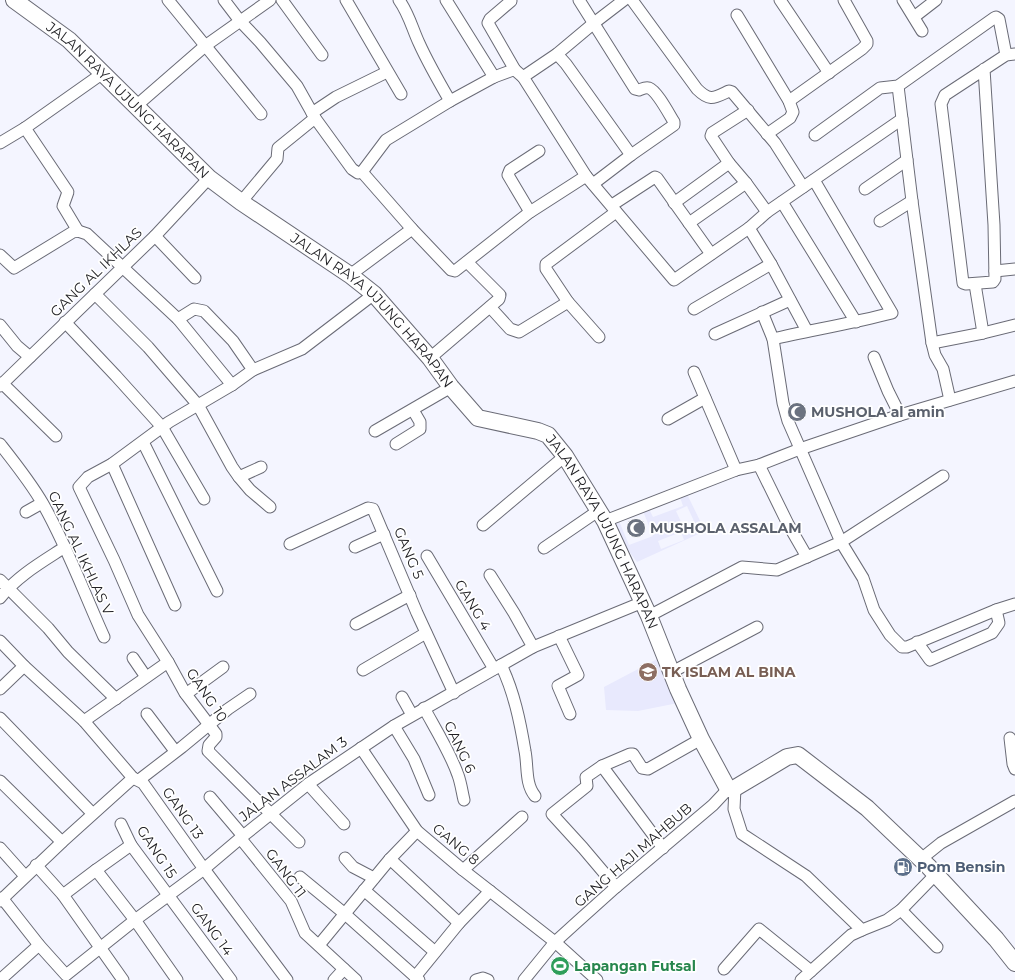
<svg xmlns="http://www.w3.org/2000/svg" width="1015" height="980" font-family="Montserrat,sans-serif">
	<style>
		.built { fill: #e8e9fd; fill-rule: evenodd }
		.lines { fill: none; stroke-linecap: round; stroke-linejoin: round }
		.street-casing { stroke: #6a6b76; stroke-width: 13 }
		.secondary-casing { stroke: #6a6b76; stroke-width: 18 }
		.street { stroke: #fff; stroke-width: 11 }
		.secondary { stroke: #fff; stroke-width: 16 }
		.labels { text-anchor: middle; stroke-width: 3.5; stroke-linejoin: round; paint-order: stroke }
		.street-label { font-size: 14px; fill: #1f1f23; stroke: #fff }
		.worship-label { font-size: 14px; font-weight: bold; fill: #5b616d; stroke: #fff; text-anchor: start }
		.education-label { font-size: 14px; font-weight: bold; fill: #785e54; stroke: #fff; text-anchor: start }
		.service-label { font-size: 14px; font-weight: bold; fill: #4e5e75; stroke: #fff; text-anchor: start }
		.leisure-label { font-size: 14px; font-weight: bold; fill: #27864d; stroke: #fff; text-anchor: start }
	</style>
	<rect width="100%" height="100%" fill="#f4f5ff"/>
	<!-- built -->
	<g class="built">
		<path d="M685,490l20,41 -68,31 -12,-16 -11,-28zM680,497l3,9 -30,11 -4,-8zM687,506l11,24 -11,5 -11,-24zM643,511l10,25 -24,9 -10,-24zM681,532l3,8 -23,9 -3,-8z"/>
		<path d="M659,658l19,45 -40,8 -32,-1 -2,-23z"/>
	</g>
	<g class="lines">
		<!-- street casing -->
		<g class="street-casing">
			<g id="street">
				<path d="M168,0l93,114"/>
				<path d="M224,0l16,21 20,21 37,44 18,32 37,51 6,4 4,-1"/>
				<path d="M282,0l40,55"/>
				<path d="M346,0l55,94"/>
				<path d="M399,0c10,14 13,28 20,43 9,20 20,39 31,58"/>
				<path d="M446,0l48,77"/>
				<path d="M579,0l56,89 4,1c3,-1 6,-3 10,-2 8,3 20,26 25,34v3l-43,30 -38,29"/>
				<path d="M632,0l65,89c13,13 17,9 32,2l3,1 43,51 28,44"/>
				<path d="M780,0l49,73"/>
				<path d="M903,0l19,31"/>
				<path d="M511,1l-21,18 -2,4 27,47"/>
				<path d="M737,15l52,86 4,11 -3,6 -23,16"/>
				<path d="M914,17l22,-17"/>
				<path d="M557,54l9,10 65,91"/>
				<path d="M984,69l10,156 1,54 -2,3 -27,2 -3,-1 -22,-179 4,-9 61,-40 9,-1"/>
				<path d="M523,77l63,99"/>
				<path d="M898,86l14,115 20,142 3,12 8,14 7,31"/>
				<path d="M789,101l73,-52 5,-5v-3l-23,-41"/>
				<path d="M136,106l69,-60 65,-46"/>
				<path d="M748,110l-36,23 -1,3 18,27 17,20 21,29"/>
				<path d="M312,113l24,-16 51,-25"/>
				<path d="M25,128l43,64 -5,14 15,25"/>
				<path d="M815,135l65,-47 18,-2 96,-68 2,-1 3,2 7,36"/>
				<path d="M0,143l25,-15 78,-55"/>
				<path d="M362,172l50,57 39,41 4,1 75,-59 56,-36 88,104 75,-52 18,-16 135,-93"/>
				<path d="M362,172l24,-32 64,-39 44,-24 19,-7h2l8,7 34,-23 37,-31 30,-23"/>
				<path d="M865,189l42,-29"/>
				<path d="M241,202l36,-43 1,-11 37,-30"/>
				<path d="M782,202l74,120"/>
				<path d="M674,203l55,-40"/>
				<path d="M612,205l43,-28 2,1 54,76"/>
				<path d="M530,212l-22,-37 2,-5 29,-19"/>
				<path d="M880,221l32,-20"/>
				<path d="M689,223l57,-40"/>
				<path d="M749,228l22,36 36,67"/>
				<path d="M155,236l40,42"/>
				<path d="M0,255l14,13 59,-36 5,-1 9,3 91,85 54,66"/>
				<path d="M995,271l20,-2"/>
				<path d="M350,275l62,-46"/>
				<path d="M975,284l8,49"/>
				<path d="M95,294l53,53 50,58 34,62 7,10 22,-10"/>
				<path d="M568,302l-22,-33v-5l70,-52"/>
				<path d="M490,307l20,22 9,3 49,-30 31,35"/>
				<path d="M694,309l77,-45"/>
				<path d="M762,312l11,27 10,64 5,18 53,121 22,36 11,32 16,25 12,12h5l89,-37 19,-6"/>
				<path d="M178,319l16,-10 10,2 29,30 20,29"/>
				<path d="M65,322l51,54 46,51 42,72"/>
				<path d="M0,325l17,21 13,11"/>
				<path d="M715,334l75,-34"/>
				<path d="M773,339c40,-9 80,-16 119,-26l-78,-133"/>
				<path d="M932,343l51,-10 32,-8"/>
				<path d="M874,357l14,34 12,24"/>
				<path d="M430,358l69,-59 1,-4 -33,-33"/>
				<path d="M694,372l42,98"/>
				<path d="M2,383l54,53"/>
				<path d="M0,386l155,-150 54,-58"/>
				<path d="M668,419l37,-21"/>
				<path d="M375,431l76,-44"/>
				<path d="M143,442l74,149"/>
				<path d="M0,444c15,19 31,39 43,60 24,42 41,89 61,133"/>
				<path d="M396,444l24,-15v-7l-7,-12"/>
				<path d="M112,464l63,141"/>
				<path d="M759,465l29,59 19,33"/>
				<path d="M239,477l11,13 20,17"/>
				<path d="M26,512l16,-9"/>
				<path d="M605,521l131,-51 23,-5 41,-16 100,-34 115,-34"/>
				<path d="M483,525l82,-69"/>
				<path d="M290,544l78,-36 5,1 44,104 37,80"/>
				<path d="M355,547l29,-13"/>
				<path d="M544,548l54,-37"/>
				<path d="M427,556l67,113"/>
				<path d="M490,575l24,38 19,34"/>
				<path d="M0,580l48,48 20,24 48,47"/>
				<path d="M0,598c17,-22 42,-36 65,-51"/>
				<path d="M649,616l93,-49 35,3 64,-28 102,-66"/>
				<path d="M356,624l54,-29"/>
				<path d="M559,636l19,39 -20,11 12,28"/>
				<path d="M0,641l24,25 60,55 49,57"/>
				<path d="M917,642l13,18 62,-27 7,-10 -3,-13"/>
				<path d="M133,658l13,19"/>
				<path d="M501,665c13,27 19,56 24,86 3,15 0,33 10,45"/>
				<path d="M363,670l63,-37"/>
				<path d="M672,672l85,-45"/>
				<path d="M0,689l24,-23"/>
				<path d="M186,694l37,-27"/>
				<path d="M402,697l10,18"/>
				<path d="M424,708c12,22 26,44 34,67 3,8 4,17 6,25"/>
				<path d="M147,714l28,37"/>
				<path d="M0,718l92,95"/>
				<path d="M84,721l84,-59"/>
				<path d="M394,726l20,33 15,36"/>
				<path d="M1010,738l3,26 2,5"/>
				<path d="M361,748l56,83 46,39 92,72 42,38"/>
				<path d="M602,766l61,82"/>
				<path d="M133,778l10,5 61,86 83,111"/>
				<path d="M139,780l43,-33 46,-38 22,-15"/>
				<path d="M0,781l62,61"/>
				<path d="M308,784l36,40"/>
				<path d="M735,788l-1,21 8,25 64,42 56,54 25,-10 14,-10 35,-36"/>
				<path d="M210,797l33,39"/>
				<path d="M121,824l10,21 100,135"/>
				<path d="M241,839l50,62 14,32 51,47"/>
				<path d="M299,842l-91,-91 1,-6 7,-8v-3l-31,-41 -17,-31 -30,-47 -24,-55 -35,-73 9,-10 24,-13 57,-42 63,-37 21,-15 49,-21 72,-55"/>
				<path d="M0,848l25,28"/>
				<path d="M345,858l8,9 21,11"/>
				<path d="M390,859l69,64"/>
				<path d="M921,859l20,-16 74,-42"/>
				<path d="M36,865l27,30 60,85"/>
				<path d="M96,870l39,50 42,60"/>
				<path d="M463,870l59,-53"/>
				<path d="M300,877l45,37 74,66"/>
				<path d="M616,887l-33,-39 -31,-34 35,-28 -1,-9 16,-11 28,-12h3l9,14 6,1 53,-30"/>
				<path d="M364,890l71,62"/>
				<path d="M63,895l33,-25 35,-25"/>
				<path d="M2,898l37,47 27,30 69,-55 69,-51 39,-33 65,-52 86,-58 139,-79 110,-45"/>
				<path d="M0,901l62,-59 71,-64"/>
				<path d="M901,910l36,37"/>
				<path d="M319,945l71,-86 27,-28"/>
				<path d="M724,969l35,-40 52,42"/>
				<path d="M415,977l44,-54 31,-32"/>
				<path d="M0,980l39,-35"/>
				<path d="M334,980l10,-11"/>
				<path d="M476,980l7,-2 5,2"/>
				<path d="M524,980l31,-38 22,-20 39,-35 97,-82 15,-16"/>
				<path d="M801,980l50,-45 11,-5"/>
			</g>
		</g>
		<!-- secondary casing -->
		<g class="secondary-casing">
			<g id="secondary">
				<path id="s1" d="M14,0l55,40 140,138 32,24 109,73 24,19 56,64 21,29 27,31 60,13 10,4 17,21 40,65 44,95 29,73 23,50 27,50 7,-1 52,-31 11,-2 69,53 61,58 68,73 19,24"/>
			</g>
		</g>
		<!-- street -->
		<use href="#street" class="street"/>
		<!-- secondary -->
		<use href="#secondary" class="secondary"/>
	</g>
	<!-- icons -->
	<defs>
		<g id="mosque-disc" transform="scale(1)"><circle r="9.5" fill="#6b7280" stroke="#fff"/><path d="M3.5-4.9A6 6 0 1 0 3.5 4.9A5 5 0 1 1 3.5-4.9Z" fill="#fff"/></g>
		<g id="school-disc" transform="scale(1)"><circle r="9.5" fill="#8d6e63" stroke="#fff"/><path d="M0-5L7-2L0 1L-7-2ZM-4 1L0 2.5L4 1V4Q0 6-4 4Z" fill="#fff"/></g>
		<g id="fuel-disc" transform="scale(1)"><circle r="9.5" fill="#5c6f8a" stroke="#fff"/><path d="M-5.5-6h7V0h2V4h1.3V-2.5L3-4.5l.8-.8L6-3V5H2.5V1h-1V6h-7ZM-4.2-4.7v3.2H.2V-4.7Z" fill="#fff"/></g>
		<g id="stadium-disc" transform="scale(1)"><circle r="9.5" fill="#2e9e5b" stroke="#fff"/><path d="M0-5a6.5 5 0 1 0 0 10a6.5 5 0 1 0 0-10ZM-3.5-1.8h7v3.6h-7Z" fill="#fff"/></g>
	</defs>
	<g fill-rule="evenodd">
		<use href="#mosque-disc" x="797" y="412"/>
		<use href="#mosque-disc" x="636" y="528"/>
		<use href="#school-disc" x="648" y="672"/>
		<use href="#fuel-disc" x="903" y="867"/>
		<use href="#stadium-disc" x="560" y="966"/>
	</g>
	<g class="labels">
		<!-- street labels -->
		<g class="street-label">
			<text dy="5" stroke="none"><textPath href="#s1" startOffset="152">JALAN RAYA UJUNG HARAPAN</textPath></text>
			<text transform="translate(96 272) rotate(-44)" y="5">GANG AL IKHLAS</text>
			<text dy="5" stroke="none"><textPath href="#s1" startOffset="476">JALAN RAYA UJUNG HARAPAN</textPath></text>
			<text dy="5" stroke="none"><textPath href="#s1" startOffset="812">JALAN RAYA UJUNG HARAPAN</textPath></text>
			<text transform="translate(81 553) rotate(65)" y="5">GANG AL IKHLAS V</text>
			<text transform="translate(409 553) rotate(67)" y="5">GANG 5</text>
			<text transform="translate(473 605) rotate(59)" y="5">GANG 4</text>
			<text transform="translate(207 695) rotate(56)" y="5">GANG 10</text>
			<text transform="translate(460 747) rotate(65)" y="5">GANG 6</text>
			<text transform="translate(293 779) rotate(-37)" y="5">JALAN ASSALAM 3</text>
			<text transform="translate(183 813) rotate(55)" y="5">GANG 13</text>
			<text transform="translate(456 844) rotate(40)" y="5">GANG 8</text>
			<text transform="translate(157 852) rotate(56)" y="5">GANG 15</text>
			<text transform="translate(633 855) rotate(-41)" y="5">GANG HAJI MAHBUB</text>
			<text transform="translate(286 873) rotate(53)" y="5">GANG 11</text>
			<text transform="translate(212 929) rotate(54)" y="5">GANG 14</text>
		</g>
		<!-- worship labels -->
		<g class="worship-label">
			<text x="811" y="417">MUSHOLA al amin</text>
			<text x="650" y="533">MUSHOLA ASSALAM</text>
		</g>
		<!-- education labels -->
		<g class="education-label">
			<text x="662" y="677">TK ISLAM AL BINA</text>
		</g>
		<!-- service labels -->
		<g class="service-label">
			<text x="917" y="872">Pom Bensin</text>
		</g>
		<!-- leisure labels -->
		<g class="leisure-label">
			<text x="574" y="971">Lapangan Futsal</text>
		</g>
	</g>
</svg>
